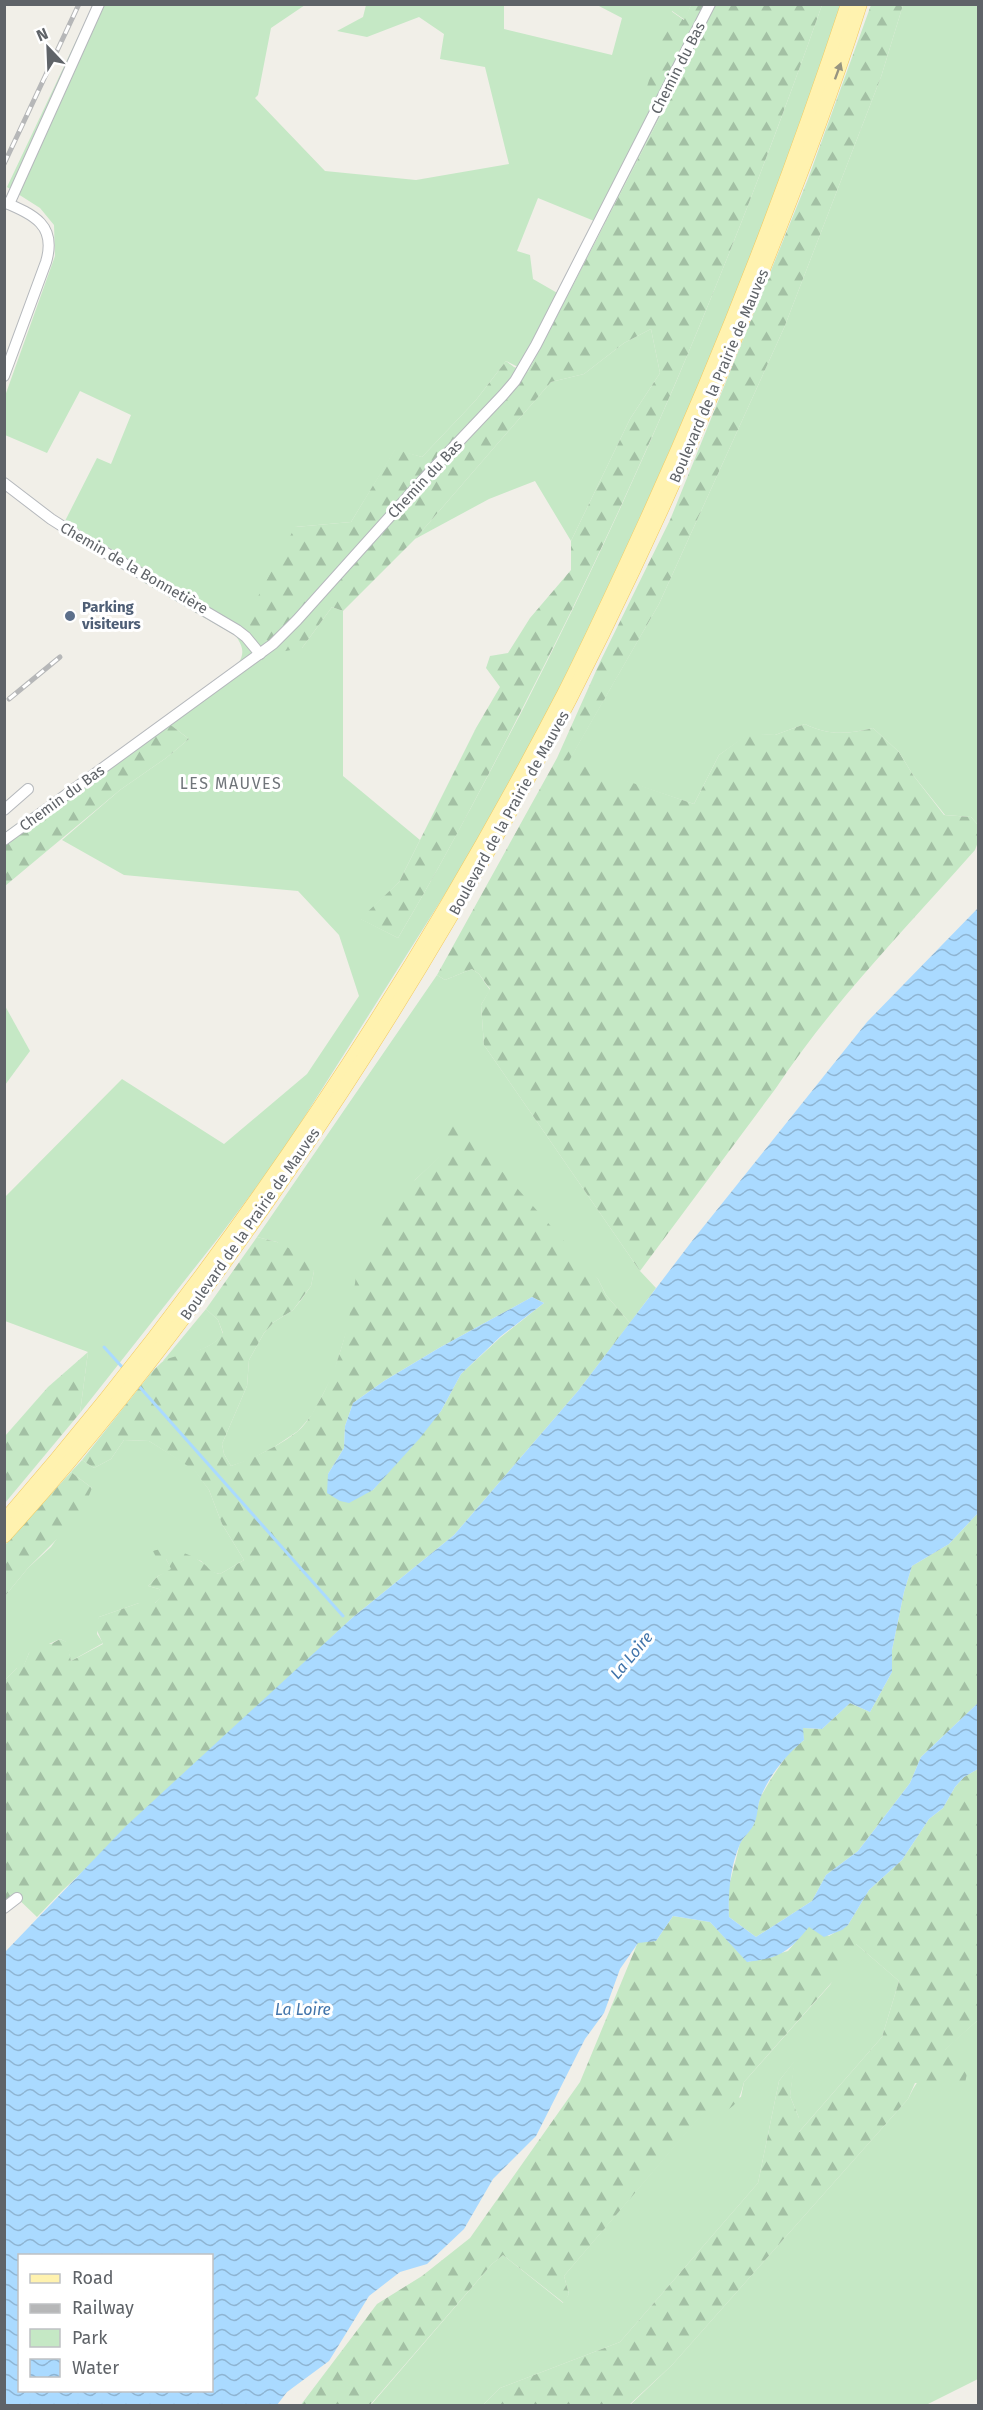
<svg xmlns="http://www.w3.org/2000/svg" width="983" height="2410" font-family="'Fira Sans',sans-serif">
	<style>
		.green { fill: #c5e8c5 }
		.forest { fill: url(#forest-firs); fill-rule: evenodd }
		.water { fill: url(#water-waves); fill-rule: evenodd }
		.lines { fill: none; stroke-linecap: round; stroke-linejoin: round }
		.stream { stroke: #aadaff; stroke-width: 3 }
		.minor-casing { stroke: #b5b8bc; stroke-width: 12 }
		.major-casing { stroke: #f2c960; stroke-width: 15 }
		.minor { stroke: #fff; stroke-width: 10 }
		.major { stroke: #fff2af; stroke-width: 14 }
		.rail-casing { stroke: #b6b7b8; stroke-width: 5 }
		.rail { stroke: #fff; stroke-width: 3; stroke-dasharray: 9; stroke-linecap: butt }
		.oneway { fill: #979581 }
		.service-dot { fill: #5c6f8a; stroke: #fff; stroke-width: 2 }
		.labels { text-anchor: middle; stroke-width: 6; stroke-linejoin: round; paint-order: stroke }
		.street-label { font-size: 15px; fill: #5f6368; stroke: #fff }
		.service-label { font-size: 15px; font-weight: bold; fill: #4e5e75; stroke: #fff; text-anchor: start }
		.neighbourhood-label { font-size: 16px; letter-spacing: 1.5px; fill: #70757a; stroke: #fff }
		.water-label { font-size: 16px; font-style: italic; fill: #4174aa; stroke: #fff }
	</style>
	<defs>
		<pattern id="forest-firs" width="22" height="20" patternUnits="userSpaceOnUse" patternTransform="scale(1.5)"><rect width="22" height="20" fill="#c5e8c5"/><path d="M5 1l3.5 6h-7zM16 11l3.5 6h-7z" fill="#a3c0a4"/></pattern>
		<pattern id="water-waves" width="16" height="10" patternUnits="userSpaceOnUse" patternTransform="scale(1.5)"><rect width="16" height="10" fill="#aadaff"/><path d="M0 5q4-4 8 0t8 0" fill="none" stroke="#8eb4d2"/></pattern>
	</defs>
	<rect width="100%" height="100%" fill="#f1efe8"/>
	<!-- green -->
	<g class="green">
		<path d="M93,5h212l-34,23 -13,67 -3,3 70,73 91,9 93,-16 -24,-97 -45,-8 4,-25 -25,-17 -52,20 -30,-6 26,-14 3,-12h138v24l108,26 10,-37 -25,-13h94l-6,15 -13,-9 -9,100 -59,114 -66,-27 -21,53 13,4 3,24 33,19 -38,74 -22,-11 -30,39 -54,57 -27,-7 -44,72 -56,5 7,121 30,-41 11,4v165l77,64 -21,42 -38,37 37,19c44,-74 84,-151 124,-227 117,-228 215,-464 300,-706h22l-102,281 -142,323 -78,153 -46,83 -195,309 -62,83 -139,176 8,-61 -83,-31v-124l117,-118 102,65 83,-70 52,-78 -20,-61 -41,-44 -174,-16 -62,-35 58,-50 46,-32 23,-19 -26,-20 75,-55c7,-11 5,-17 -2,-28l-98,-57 3,-12 -76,-46 32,-63 14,6 20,-49 -51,-24 -33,62 -42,-18v-39l50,-140 -1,-31 -14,-17 -33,-21z"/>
		<path d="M903,5h75v820l-7,-8 -26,-2 -32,-40 -14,-23 -26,-24c-25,6 -44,8 -68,-4l-30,11 -26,-1 -30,21 -25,49 -126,-42 91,-158 125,-276 97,-251z"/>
		<path d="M651,329l9,44 -30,46 -59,122 -36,-60 -46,18 -74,40 136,-157 33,-8 40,-31z"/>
		<path d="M472,969l7,5 11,16 -9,15 3,40 156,226 16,17 -26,35 -24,-28 -8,-16 -155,-125 -28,26 -64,137 -18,58 -21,40 -14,16 -24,16 -25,13 -18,6 -7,-12 -2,-10 25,-58 2,-26 15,-27 10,-11 19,-12 8,-10 10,-14 3,-15 -37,-29 -20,-5 180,-262 8,5z"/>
		<path d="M4,1004l26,47 -25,34h-1z"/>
		<path d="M206,1309l12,11 5,14c-12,17 -41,21 -60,27z"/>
		<path d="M124,1440l25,1 45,28 15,21 13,34 22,36 -24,14 -9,-2 -10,-11 -23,-8 -12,6 6,11 -14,6 -10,10 11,3 4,6 -8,8h-16l-40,14 -2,17 6,9 -32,18 -5,-19 -6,-3 -31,14 -6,15h-6l-12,12v-84l23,-28 23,-21 41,-59 -21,-16 11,-12 12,8 17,-9z"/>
		<path d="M856,1944l43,37 -17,56 -84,96 1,-15 -9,-22 4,-34 -15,19 -21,102 -138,159 -120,46 -17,17 -113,1 122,-142 11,-9 60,48 6,-9 -5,-18 141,-166 36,-13 3,-15 86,-97z"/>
		<path d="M978,2020v359l-52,26 -297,1 43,-41 236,-266c15,-33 44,-56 70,-79z"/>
	</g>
	<!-- forest -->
	<g class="forest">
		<path d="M691,5h131c-85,242 -183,478 -301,706 -39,77 -79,153 -123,227l-38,-19 39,-37 77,-154 24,-41 -14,-19 4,-12 18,-3 22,-35 41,-48v-29l59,-122 30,-46 -9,-44 -27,14 -40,31 -33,8 -136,157 -72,72 -11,-4 -30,41 -22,4 -35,-31 50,-94 56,-5 44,-73 27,8 54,-57 30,-39 8,6 14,5 135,-261 -19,-15 27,-85 13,9z"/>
		<path d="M871,5h32l-22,72 -97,251 -125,276 -90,157 125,43 25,-49 30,-22 26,2 30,-11c24,12 43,10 68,4l26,24 14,23 31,40 27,2 7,8v17l-3,8c-68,77 -142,152 -199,238l-136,183 -156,-226 -3,-40 9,-16 -11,-15 -7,-5 -27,11 -8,-5 120,-217 43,-96 70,-142 138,-341z"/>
		<path d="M163,719l26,20 -23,19 -46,32 -115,96 -1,-53z"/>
		<path d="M452,1115l146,164 8,16 24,28 -52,68 -124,144 -102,83 -289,272 -26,27 -24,-23 -8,6v-220l12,-12 6,-1 6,-14 7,-9h15l9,-5 7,3 4,19 32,-17 -8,-18 4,-9 40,-14h16l7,-8 -3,-6 -11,-3 10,-10 13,-7 -5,-10 -10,-2 -3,-6c12,-5 36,2 47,10 10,6 7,10 20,13l24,-14 -22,-36 -13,-34 -15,-20 -45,-29 -25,-1 -13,19 -17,9 -12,-8 69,-87c4,-4 9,-10 14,-13 19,-8 46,-8 58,-27l-5,-13 -12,-11 51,-72 20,5 31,16 6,13 -3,15 -18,24 -19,12 -10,11 -15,27 -2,26 -25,58 2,10 7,12c23,-8 46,-19 66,-34 11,-9 17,-22 24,-34 23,-43 31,-89 37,-137l26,-15 -7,-35 38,-31 27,-26zM532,1297l12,6 -43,34 -40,37 -20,37 -68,79 -45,-16 16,-26 1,-22 8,-23 31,-22 55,-33z"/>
		<path d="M88,1352l-8,61 -75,90v-67l43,-49z"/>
		<path d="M71,1472l21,16 -11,27 -53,53 -23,28v-51z"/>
		<path d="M978,1513v190l-57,54 -11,26 -29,38 -23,30 -32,24 -14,26 -56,36 -27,-20 -1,-27 12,-47 14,-19 6,-26 11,-19 18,-27 15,-12 -2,-12 20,1 28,-26 20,9 22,-40v-22l12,-58 8,-26 37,-22z"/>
		<path d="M978,1769v251l-33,30 24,14 -4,19h-50l-7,16 -236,266 -43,40h-146l17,-17 120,-46 138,-159 21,-102 16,-21 -5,36 9,22v14l83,-95 17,-56 -43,-37 -1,12 -111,126c-5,21 -9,25 -28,34l-11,-5 -141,165 5,18 -5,9 -61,-48 -11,9 -122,141 -70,1 77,-102 45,-28 48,-38 110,-156 58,-140 18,-1 17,-25 37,6 38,40 40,-11 21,-25 20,10 19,-11 21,-35 33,-30 27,-41 14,-11 12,-21 9,-10z"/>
	</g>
	<!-- water -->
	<g class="water">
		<path d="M978,908v605l-29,31 -37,22 -8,26 -12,58v22l-22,40 -20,-9 -28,26 -19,-1 1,12c-18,15 -36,37 -44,59 -3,8 -2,19 -7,27 -3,6 -10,11 -13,18 -10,23 -12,49 -11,73l27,20 56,-36 14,-26 32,-24 23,-30 29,-38 11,-26 57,-54v66l-14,8 -9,10 -12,21 -14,11 -27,41 -33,30 -21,35 -6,5 -18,7 -15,-10c-21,25 -28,31 -62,35l-37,-40 -37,-6 -17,25 -18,2 -18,26 -16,44 -19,26 -49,97 -43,43 -29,50 -37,35 -27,8 -31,24 -40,65 -42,31 -10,13h-272v-453l121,-126 226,-208 102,-83 124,-144 114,-150 175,-219zM20,2256h192v134h-192z"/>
		<path d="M532,1297l12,6 -43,33 -40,38 -20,37 -21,27 -47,52 -24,13 -9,-2 -13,-8 1,-19 16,-26 1,-22 8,-23 31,-22 55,-33z"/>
	</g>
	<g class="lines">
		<!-- stream -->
		<g class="stream">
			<path d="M104,1347l19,21"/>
			<path d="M137,1384l206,232"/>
		</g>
		<!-- minor casing -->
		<g class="minor-casing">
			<g id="minor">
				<path d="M4,202c30,13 53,23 42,60l-42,114"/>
				<path d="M9,204l90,-200"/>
				<path d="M4,483l47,36 33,21 153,90 9,7 14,17"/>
				<path d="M4,810l24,-21"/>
				<path d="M4,840l269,-196 24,-24 132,-147 74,-78 12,-14 21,-36 174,-341"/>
				<path d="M4,1908l13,-10"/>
			</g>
		</g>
		<!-- major casing -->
		<g class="major-casing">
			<g id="major">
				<path d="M4,1521c221,-254 405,-529 560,-827 29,-57 56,-116 83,-175 76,-167 143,-340 201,-515"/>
				<path d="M4,1536c104,-114 197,-237 284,-364 188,-273 338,-560 461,-868 40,-99 79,-198 111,-300"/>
			</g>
		</g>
		<!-- minor -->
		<use href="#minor" class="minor"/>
		<!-- major -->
		<use href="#major" class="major"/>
		<!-- rail casing -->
		<g class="rail-casing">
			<g id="rail">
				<path d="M4,164l75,-160"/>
				<path d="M9,699l51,-42"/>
			</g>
		</g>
		<!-- rail -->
		<use href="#rail" class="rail"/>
	</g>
	<!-- one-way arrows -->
	<defs><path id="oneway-solid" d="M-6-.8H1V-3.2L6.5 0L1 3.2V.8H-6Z" transform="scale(1.5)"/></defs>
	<use class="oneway" href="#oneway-solid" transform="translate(838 71) rotate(-70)"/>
	<!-- markers -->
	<circle class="service-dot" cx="70" cy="616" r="6"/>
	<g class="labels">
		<!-- street labels -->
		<g class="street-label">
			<text transform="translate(678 68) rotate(-63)" y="5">Chemin du Bas</text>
			<text transform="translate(719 376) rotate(-67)" y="5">Boulevard de la Prairie de Mauves</text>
			<text transform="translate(425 479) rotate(-47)" y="5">Chemin du Bas</text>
			<text transform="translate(134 568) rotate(30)" y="5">Chemin de la Bonnetière</text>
			<text transform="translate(62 798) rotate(-36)" y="5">Chemin du Bas</text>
			<text transform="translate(509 813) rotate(-61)" y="5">Boulevard de la Prairie de Mauves</text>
			<text transform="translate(250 1224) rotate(-55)" y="5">Boulevard de la Prairie de Mauves</text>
		</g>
		<!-- service labels -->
		<g class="service-label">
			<text x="82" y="612">Parking<tspan x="82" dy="17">visiteurs</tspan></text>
		</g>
		<!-- neighbourhood labels -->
		<g class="neighbourhood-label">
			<text x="231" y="789">LES MAUVES</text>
		</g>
		<!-- water labels -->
		<g class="water-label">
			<text transform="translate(631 1655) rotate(-50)" y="6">La Loire</text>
			<text x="303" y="2015">La Loire</text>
		</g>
	</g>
	<!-- border -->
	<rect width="983" height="2410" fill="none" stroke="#5f6368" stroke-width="12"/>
	<!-- legend -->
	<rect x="18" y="2254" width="195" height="138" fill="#ffffff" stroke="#bfc1c3" stroke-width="1.5"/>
	<rect x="30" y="2274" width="30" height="9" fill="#fff2af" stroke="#bfc1c3" stroke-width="1.5"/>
	<text x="72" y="2284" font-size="18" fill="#5f6368">Road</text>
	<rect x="30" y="2304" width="30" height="9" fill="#b6b7b8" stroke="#bfc1c3" stroke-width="1.5"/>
	<text x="72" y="2314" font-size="18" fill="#5f6368">Railway</text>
	<rect x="30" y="2329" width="30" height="18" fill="#c5e8c5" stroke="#bfc1c3" stroke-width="1.5"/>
	<text x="72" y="2344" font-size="18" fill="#5f6368">Park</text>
	<rect x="30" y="2359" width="30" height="18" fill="url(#water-waves)" stroke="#bfc1c3" stroke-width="1.5"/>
	<text x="72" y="2374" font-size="18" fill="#5f6368">Water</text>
	<!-- north arrow -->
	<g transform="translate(48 48) rotate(337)" stroke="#ffffff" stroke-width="4.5" paint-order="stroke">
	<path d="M0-4.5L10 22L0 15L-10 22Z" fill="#5f6368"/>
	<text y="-9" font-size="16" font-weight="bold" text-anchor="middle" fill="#5f6368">N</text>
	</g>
</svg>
